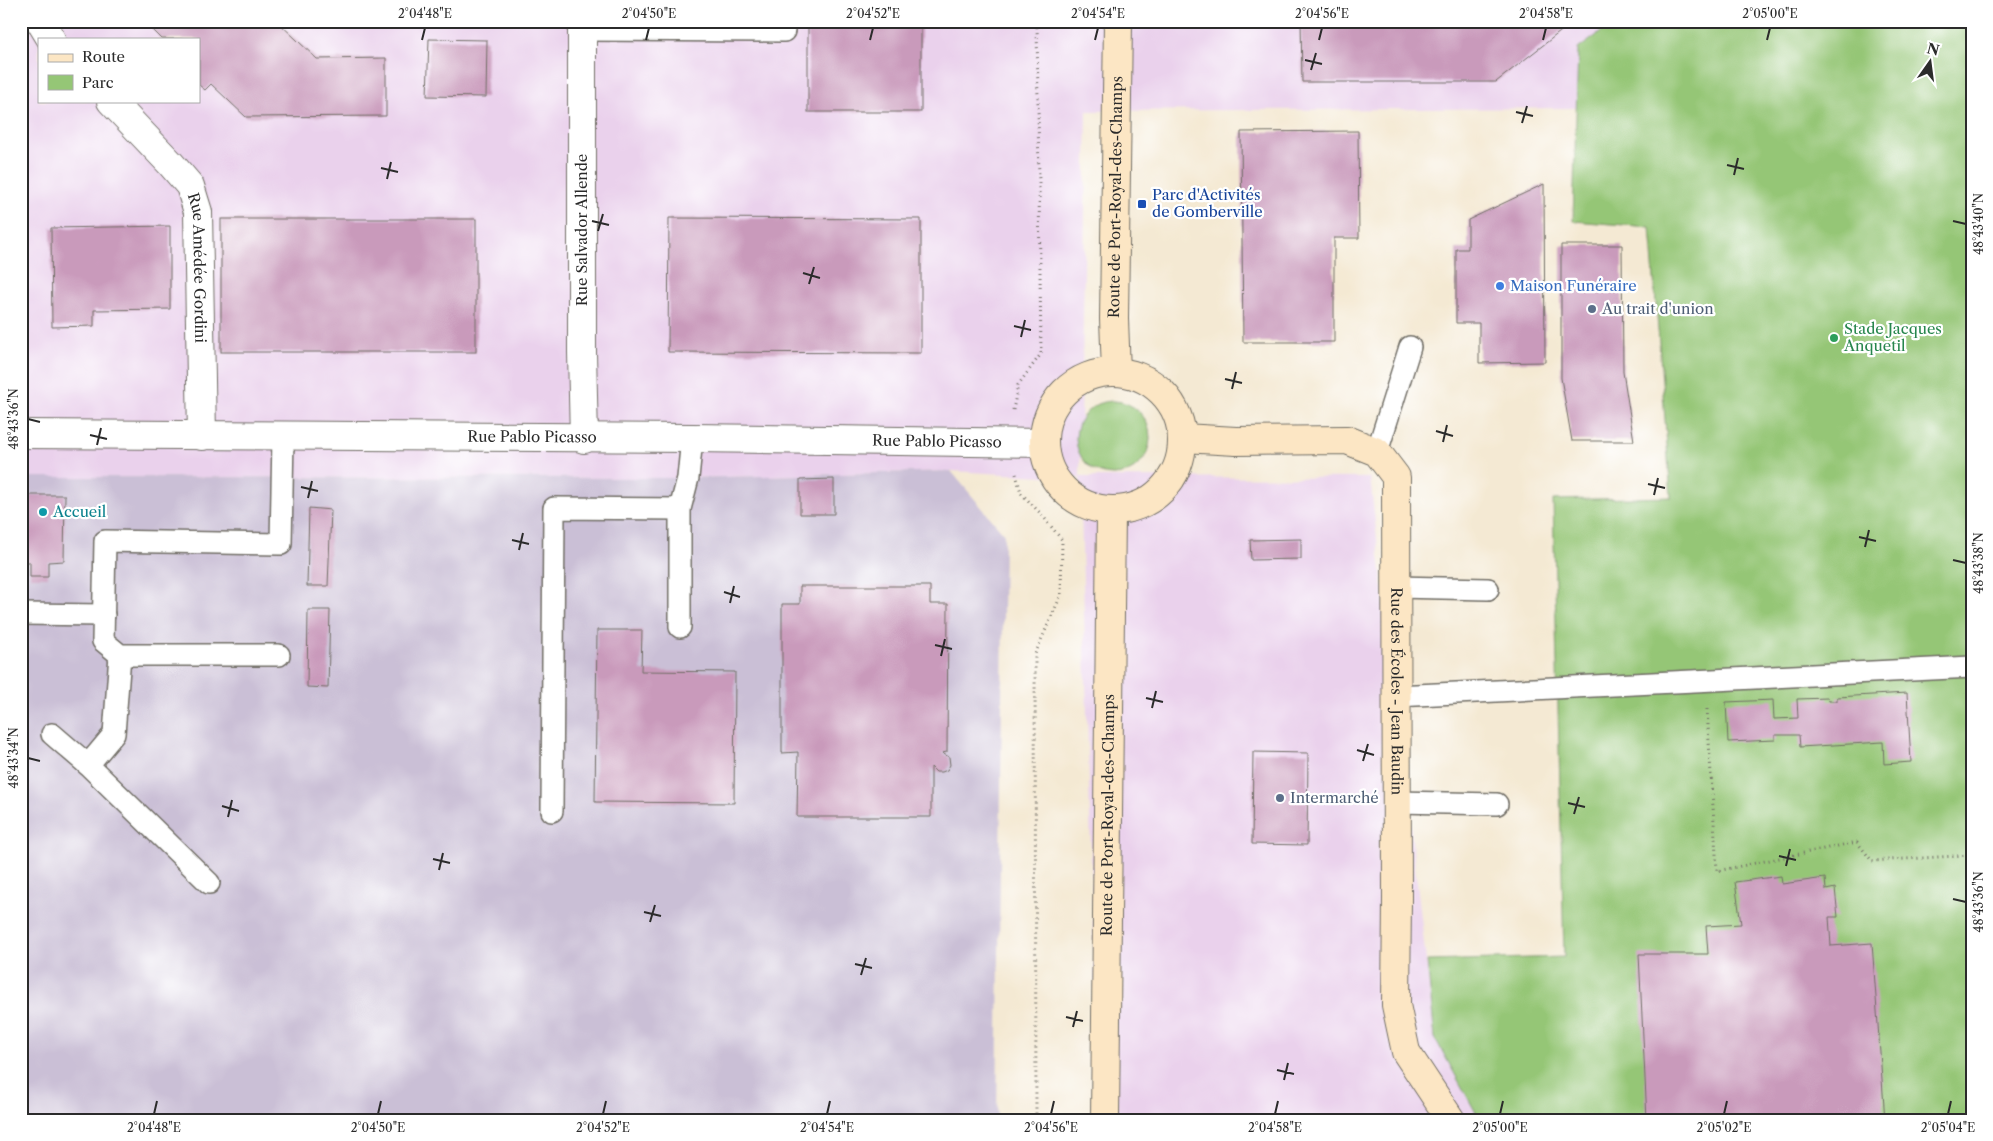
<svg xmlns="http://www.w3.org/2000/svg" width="1993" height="1141" font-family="'Libre Caslon Text',serif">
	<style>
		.built { fill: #ead1ec; fill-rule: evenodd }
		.industrial { fill: #cabfd6 }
		.green { fill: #95c676; stroke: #607850 }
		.building { fill: #c99abb }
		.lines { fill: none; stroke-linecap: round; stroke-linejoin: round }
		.lane-casing { stroke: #716e66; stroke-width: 24 }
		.street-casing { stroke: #716e66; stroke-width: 30 }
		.secondary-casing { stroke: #716e66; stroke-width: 30 }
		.path { stroke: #716e66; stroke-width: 3; stroke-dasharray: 1 4; stroke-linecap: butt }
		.lane { stroke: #fff; stroke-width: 21 }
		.street { stroke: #fff; stroke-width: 28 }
		.secondary { stroke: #fce6c4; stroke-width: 28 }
		.ticks { fill: none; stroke: #2b2b2b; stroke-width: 2 }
		.transit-dot { fill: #1a4fb4; stroke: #fff; stroke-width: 2 }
		.shop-dot { fill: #3f7fe0; stroke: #fff; stroke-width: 2 }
		.service-dot { fill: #5c6f8a; stroke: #fff; stroke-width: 2 }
		.leisure-dot { fill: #2e9e5b; stroke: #fff; stroke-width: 2 }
		.culture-dot { fill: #0f9aa8; stroke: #fff; stroke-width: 2 }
		.labels { text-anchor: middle; stroke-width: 4.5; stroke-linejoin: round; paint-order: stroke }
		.transit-label { font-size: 15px; fill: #164399; stroke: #fff; text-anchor: start }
		.street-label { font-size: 15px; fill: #2b2b2b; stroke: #fff }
		.shop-label { font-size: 15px; fill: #366cbe; stroke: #fff; text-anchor: start }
		.service-label { font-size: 15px; fill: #4e5e75; stroke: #fff; text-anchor: start }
		.leisure-label { font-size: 15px; fill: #27864d; stroke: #fff; text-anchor: start }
		.culture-label { font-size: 15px; fill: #0d838f; stroke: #fff; text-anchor: start }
		.neatline { fill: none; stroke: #2b2b2b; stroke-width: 2 }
		.ticks-label { font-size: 12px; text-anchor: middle; fill: #2b2b2b }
	</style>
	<rect width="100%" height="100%" fill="#fff"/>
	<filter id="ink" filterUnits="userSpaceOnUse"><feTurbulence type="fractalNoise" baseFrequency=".02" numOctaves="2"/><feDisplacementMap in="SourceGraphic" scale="10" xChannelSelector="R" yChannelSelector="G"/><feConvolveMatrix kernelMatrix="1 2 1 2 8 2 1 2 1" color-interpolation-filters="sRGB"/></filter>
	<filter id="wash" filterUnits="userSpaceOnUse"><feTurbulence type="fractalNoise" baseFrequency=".0096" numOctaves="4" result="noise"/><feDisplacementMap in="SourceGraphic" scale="20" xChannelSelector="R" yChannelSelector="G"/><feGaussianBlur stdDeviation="1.12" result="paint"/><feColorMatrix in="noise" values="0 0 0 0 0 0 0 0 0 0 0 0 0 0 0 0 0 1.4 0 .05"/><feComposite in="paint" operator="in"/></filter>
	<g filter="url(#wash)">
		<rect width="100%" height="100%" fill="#f4e9d3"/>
		<!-- built -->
		<path class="built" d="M21,21h1595l-38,28 -2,59 -489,3 -7,366 290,1 65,560 45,82h-381l-19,-642 -129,-7 -263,7 -667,-1zM39,39h160v62h-160z"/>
		<!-- industrial -->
		<path class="industrial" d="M951,471l53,63 -7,586h-976v-643l667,1z"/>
		<!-- green -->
		<g class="green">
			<path d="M1616,21h101l4,2 251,-2v1099h-492l-45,-82 -8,-77 137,-4 -11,-457 118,-3 -21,-270 -77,-6 5,-172z"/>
			<circle cx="1113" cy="438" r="37"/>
		</g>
		<g id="blocks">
			<!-- building -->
			<g class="building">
				<path d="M144,21h133l40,38 69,-1v58l-140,1 -35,-33 -6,6 -6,-5v-46h-37z"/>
				<rect x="808" y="21" width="113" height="91"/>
				<path d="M1301,21h273l-78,61h-194z"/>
				<path d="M429,39l58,1 -1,57 -59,-1z"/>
				<path d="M1358,131l1,107h-25v104h-91l-2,-210z"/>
				<path d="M1544,184l1,178 -66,1v-40h-23v-74h12v-29z"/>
				<path d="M669,218l252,1v134l-253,-1z"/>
				<rect x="221" y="219" width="255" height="133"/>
				<path d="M170,226v83l-76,1v16l-42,1 -1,-99z"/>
				<path d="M1561,245h61l1,127 11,69h-62l-11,-63z"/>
				<path d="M834,479v35h-34v-34z"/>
				<path d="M21,495h44l-1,66 -16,1v15h-18v-15h-9z"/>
				<path d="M309,508l22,2 -3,76h-21z"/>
				<path d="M1301,539v20l-50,1 -1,-20z"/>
				<path d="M800,586h130v18h18l-1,148 -5,1 7,4 1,8 -3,5 -5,2h-6l-5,-5v50h-134l1,-65 -16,1v-149h18z"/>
				<path d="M308,610h22l-2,78 -21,-1z"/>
				<path d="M597,630h45l-1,41 94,1 -1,131 -139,-1z"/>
				<path d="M1907,693l4,69 -27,2 -1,-22 -83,5 -1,-12h-24v5l-47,2 -2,-40 47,-2 1,19 24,-1 -1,-19 31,-1 1,3h8v-4z"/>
				<path d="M1253,752l55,1 -1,92 -55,-1z"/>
				<path d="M1781,876l1,8 43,-6 1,12 9,-2 3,29h-9l2,29 41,-3 13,177h-238l-8,-166h69l-2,-28 35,-2 -6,-42z"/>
			</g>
		</g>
	</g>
	<g filter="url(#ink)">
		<use href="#blocks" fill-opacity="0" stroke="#716e66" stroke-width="1"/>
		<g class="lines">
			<!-- lane casing -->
			<g class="lane-casing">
				<g id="lane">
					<path d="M582,30l202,1"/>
					<path d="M1377,452l33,-105"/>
					<path d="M1396,587l92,2"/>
					<path d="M21,614l83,1"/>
					<path d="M680,627v-118l8,-31 4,-40"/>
					<path d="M279,655h-159l-17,-14 2,-100 176,3 2,-107"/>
					<path d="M1396,696l576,-29"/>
					<path d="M52,734l36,31 121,118"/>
					<path d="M88,765l26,-31 6,-79"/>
					<path d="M1396,802l101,2"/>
					<path d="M552,811l2,-303 126,1"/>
				</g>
			</g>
			<!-- street casing -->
			<g class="street-casing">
				<g id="street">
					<path d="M40,21l11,18"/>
					<path d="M582,21v331l2,87"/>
					<path id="s1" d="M111,101l60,63 19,22 8,26 4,224"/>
					<path id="s2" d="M21,434l671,4 352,5"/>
				</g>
			</g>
			<!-- secondary casing -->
			<g class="secondary-casing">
				<g id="secondary">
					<circle cx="1113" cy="441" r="69"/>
					<path id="s3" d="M1116,372l-2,-53 4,-298"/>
					<path id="s4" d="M1183,438l53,3 111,-1 30,12 19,25 1,421 -1,107 10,47 45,68"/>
					<path id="s5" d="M1105,1120l6,-609"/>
				</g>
			</g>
			<!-- path -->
			<g class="path">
				<path d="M1013,410l5,-25 23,-31 -4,-333"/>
				<path d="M1016,474l5,19 21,22 20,25 -1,55 -26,59 1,466"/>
				<path d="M1707,709l10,162 140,-29 15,19 100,-6"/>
			</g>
			<!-- lane -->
			<use href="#lane" class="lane"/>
			<!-- street -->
			<use href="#street" class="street"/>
			<!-- secondary -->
			<use href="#secondary" class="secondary"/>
		</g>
	</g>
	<!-- ticks -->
	<path class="ticks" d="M422,40l3,-12M646,40l3,-12M870,40l3,-12M1095,40l3,-12M1319,40l3,-12M1543,40l3,-12M1767,40l3,-12M1305,60l17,4M1311,70l5,-17M1516,112l17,4M1522,123l5,-17M1727,165l17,4M381,168l17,4M1734,175l4,-17M387,179l4,-17M592,221l17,4M1953,221l13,3M598,231l5,-17M803,273l17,5M809,284l5,-17M1014,326l17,4M1021,337l4,-17M1225,379l17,4M1232,389l4,-17M28,419l12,3M1436,431l17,5M90,435l17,4M1443,442l4,-17M97,445l4,-17M1648,484l17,4M301,487l17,4M1654,495l4,-17M308,498l4,-17M1859,537l17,4M512,540l17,4M1865,547l4,-17M519,550l4,-17M1953,560l13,3M724,592l16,5M730,603l4,-17M935,645l17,4M941,656l4,-17M1146,698l17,4M1152,708l4,-17M1357,750l17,5M28,758l12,3M1363,761l5,-17M1568,803l17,4M222,806l17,5M1574,814l5,-17M228,817l4,-17M1779,856l17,4M433,859l17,4M1786,866l4,-17M439,870l4,-17M1953,899l13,3M644,912l17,4M650,922l5,-17M855,964l17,4M861,975l5,-17M1066,1017l17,4M1073,1027l4,-16M1277,1070l17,4M1284,1080l4,-17M154,1114l3,-13M378,1114l3,-13M603,1114l3,-13M827,1114l3,-13M1051,1114l3,-13M1275,1114l3,-13M1500,1114l3,-13M1724,1114l3,-13M1948,1114l3,-13"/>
	<!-- markers -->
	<rect class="transit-dot" x="1137" y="199" width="10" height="10" rx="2.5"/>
	<circle class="shop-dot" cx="1500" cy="286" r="5"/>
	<g class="service-dot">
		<circle cx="1592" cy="309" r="5"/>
		<circle cx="1280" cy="798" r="5"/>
	</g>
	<circle class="leisure-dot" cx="1834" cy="338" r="5"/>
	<circle class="culture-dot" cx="43" cy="512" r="5"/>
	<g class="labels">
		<!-- transit labels -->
		<g class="transit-label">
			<text x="1152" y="200">Parc d'Activités<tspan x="1152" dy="17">de Gomberville</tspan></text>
		</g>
		<!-- street labels -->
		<g class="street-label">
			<text dy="5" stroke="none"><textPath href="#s3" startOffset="175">Route de Port-Royal-des-Champs</textPath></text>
			<text transform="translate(582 230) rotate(-90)" y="5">Rue Salvador Allende</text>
			<text dy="5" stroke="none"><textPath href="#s1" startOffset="199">Rue Amédée Gordini</textPath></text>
			<text dy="5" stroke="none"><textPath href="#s2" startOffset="511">Rue Pablo Picasso</textPath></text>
			<text dy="5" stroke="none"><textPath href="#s2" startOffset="916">Rue Pablo Picasso</textPath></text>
			<text dy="5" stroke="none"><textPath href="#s4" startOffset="442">Rue des Écoles - Jean Baudin</textPath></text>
			<text dy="5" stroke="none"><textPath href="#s5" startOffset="305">Route de Port-Royal-des-Champs</textPath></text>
		</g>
		<!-- shop labels -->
		<g class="shop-label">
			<text x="1510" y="291">Maison Funéraire</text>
		</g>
		<!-- service labels -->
		<g class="service-label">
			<text x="1602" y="314">Au trait d'union</text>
			<text x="1290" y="803">Intermarché</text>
		</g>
		<!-- leisure labels -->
		<g class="leisure-label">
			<text x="1844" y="334">Stade Jacques<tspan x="1844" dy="17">Anquetil</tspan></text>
		</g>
		<!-- culture labels -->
		<g class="culture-label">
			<text x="53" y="517">Accueil</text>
		</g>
	</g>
	<!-- margin -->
	<rect width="1993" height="1141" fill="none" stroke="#fff" stroke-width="55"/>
	<!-- legend -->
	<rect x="38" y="38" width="162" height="65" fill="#ffffff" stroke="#aaaaaa"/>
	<rect x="48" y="54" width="25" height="8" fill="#fce6c4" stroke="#aaaaaa"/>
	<text x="82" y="62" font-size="15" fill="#2b2b2b">Route</text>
	<rect x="48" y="75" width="25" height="15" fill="#95c676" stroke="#aaaaaa"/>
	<text x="82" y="88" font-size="15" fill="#2b2b2b">Parc</text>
	<!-- north arrow -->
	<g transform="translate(1930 62) rotate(14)" stroke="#ffffff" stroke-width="4" paint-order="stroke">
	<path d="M0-4L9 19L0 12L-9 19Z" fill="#2b2b2b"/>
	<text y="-8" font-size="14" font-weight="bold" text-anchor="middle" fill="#2b2b2b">N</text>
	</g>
	<rect x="28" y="28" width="1938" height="1086" class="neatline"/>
	<g class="ticks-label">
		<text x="425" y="18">2°04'48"E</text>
		<text x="649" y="18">2°04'50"E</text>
		<text x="873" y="18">2°04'52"E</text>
		<text x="1098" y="18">2°04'54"E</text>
		<text x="1322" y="18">2°04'56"E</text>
		<text x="1546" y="18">2°04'58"E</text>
		<text x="1770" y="18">2°05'00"E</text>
		<text transform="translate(1979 224) rotate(-90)" y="4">48°43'40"N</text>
		<text transform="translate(14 419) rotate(-90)" y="4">48°43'36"N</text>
		<text transform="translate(1979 563) rotate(-90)" y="4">48°43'38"N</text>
		<text transform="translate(14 758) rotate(-90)" y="4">48°43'34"N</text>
		<text transform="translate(1979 902) rotate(-90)" y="4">48°43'36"N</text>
		<text x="154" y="1132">2°04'48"E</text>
		<text x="378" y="1132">2°04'50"E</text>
		<text x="603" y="1132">2°04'52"E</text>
		<text x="827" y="1132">2°04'54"E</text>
		<text x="1051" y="1132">2°04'56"E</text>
		<text x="1275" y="1132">2°04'58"E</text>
		<text x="1500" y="1132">2°05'00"E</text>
		<text x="1724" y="1132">2°05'02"E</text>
		<text x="1948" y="1132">2°05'04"E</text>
	</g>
</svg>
